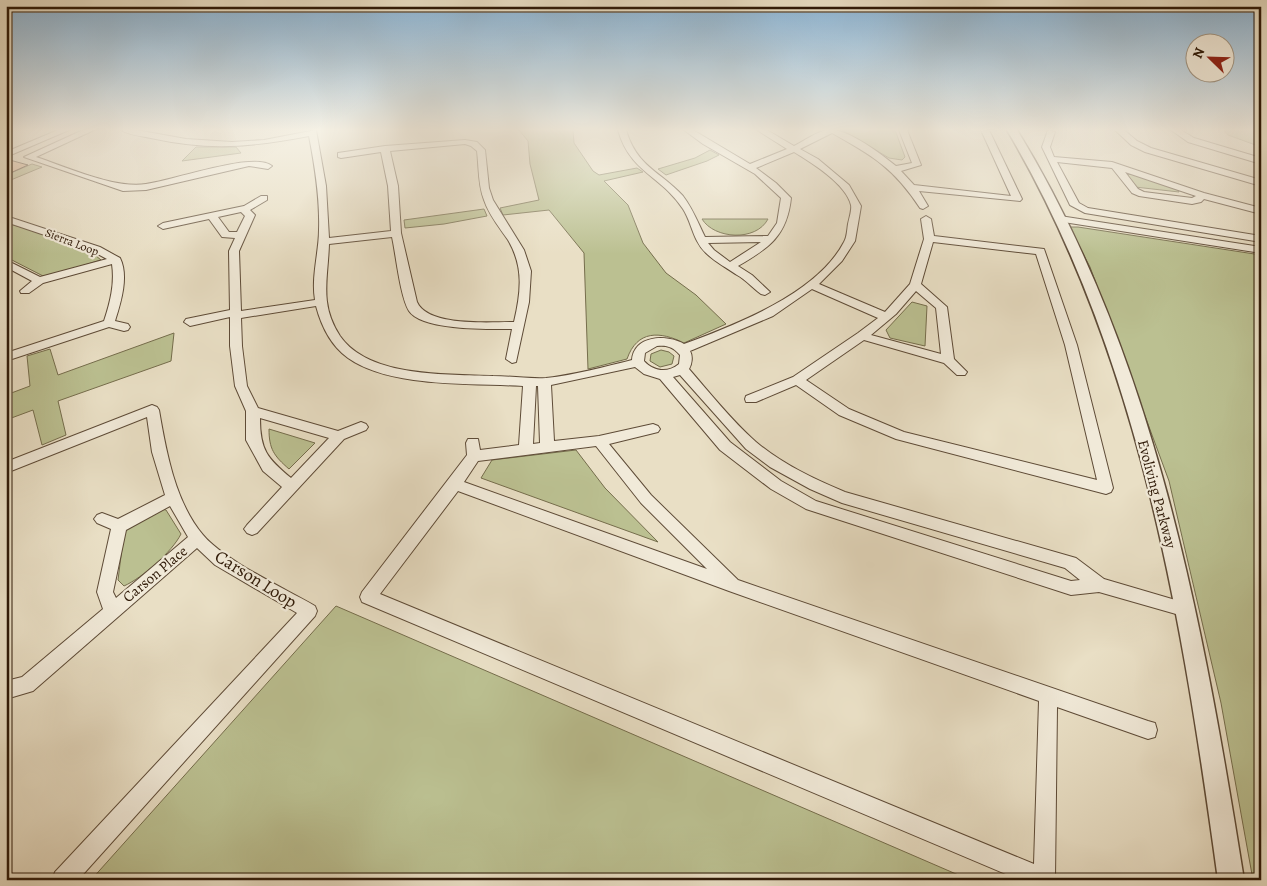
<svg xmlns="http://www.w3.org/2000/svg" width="1267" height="886" font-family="Alegreya,serif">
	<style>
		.green { fill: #bbc091; stroke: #756d4c }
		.building { fill: #e2b692; stroke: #2f1a08 }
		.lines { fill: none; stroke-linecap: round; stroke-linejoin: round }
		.minor-casing { stroke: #5e4b37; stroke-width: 2 }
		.tertiary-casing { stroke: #5e4b37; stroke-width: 3 }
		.minor { fill: #f1ead9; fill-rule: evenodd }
		.tertiary { fill: #f1ead9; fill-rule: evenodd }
		.labels { text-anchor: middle; stroke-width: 4.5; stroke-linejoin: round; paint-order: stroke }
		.far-street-label { font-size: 12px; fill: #2f1a08; stroke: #f1ead9 }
		.street-label { font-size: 15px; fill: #2f1a08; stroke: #f1ead9 }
		.near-street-label { font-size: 18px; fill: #2f1a08; stroke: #f1ead9 }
	</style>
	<rect width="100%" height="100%" fill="#e9dfc5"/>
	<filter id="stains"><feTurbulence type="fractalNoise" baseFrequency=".004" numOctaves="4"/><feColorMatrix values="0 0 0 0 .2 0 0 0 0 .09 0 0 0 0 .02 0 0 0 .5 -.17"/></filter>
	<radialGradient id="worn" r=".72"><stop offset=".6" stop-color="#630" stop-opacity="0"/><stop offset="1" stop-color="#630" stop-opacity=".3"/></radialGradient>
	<!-- green -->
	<g class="green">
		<path d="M519,130h54l1,13 19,28 6,4 38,-7 6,4 -39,9 24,24 15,38 23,30 30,22 30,29 -42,19c-24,-12 -47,-13 -57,16l-39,10 -4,-116 -35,-43 -46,5 -3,-7 39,-8 -9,-36 -2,-23z"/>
		<path d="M842,130h53l10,27 -3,3 -13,-2z"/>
		<path d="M1224,130h37v17l-33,-12z"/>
		<path d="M196,147h40l5,6 -59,8z"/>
		<path d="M710,150l9,5 -12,6 -41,14 -8,-6 37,-11z"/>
		<path d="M32,164l10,3 -36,15v-7z"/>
		<path d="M1131,174l47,14 1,4 -44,-5 -9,-12z"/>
		<path d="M484,209l3,7 -43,8 -39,4 -1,-8z"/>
		<path d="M702,219h66c-12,23 -54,20 -66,0z"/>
		<path d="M6,223c29,8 73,17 95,37l-56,17 -39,-20z"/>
		<path d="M1069,227h9l183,28v625h-8l-32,-177 -52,-222 -79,-214z"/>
		<path d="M912,302l15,4 -2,40 -35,-8 -4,-8z"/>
		<path d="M174,333l-3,28 -113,40 8,34 -24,10 -9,-35 -27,10v-25l24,-9 -3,-30 23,-7 8,26z"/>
		<path d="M661,350l8,2 5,4 -2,8 -12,3 -10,-6 1,-7z"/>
		<path d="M269,429l46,14 -26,26c-15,-13 -20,-20 -20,-40z"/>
		<path d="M576,450l29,38 53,54 -177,-64 11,-18z"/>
		<path d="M162,509l4,1 15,24c-9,18 -39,44 -57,52l-6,-6 6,-48 7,-7z"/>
		<path d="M336,606l634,274h-879z"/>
	</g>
	<!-- building -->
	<path class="building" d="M6,159l22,6 -22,10z"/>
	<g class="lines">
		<!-- minor casing -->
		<g class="minor-casing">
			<g id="minor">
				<path d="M58,130h11l-63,27v-5z"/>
				<path d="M83,130h11l-58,27c31,10 78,32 110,27 26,-3 107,-33 126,-18l-4,3 -19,-3 -103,24 -23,1 -99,-34z"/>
				<path d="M121,130h15l50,9 46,3 32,-2 52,-10 10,56 3,52 62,-7 -3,-45 -7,-34 -40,6 -3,-1v-4l47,-7 80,-6 12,2 8,8 4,38 4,12 31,50 7,21 -2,31 -13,60 -4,1 -6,-4 6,-30c-21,0 -90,2 -103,-18 -9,-15 -13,-56 -17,-74l-63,7c-1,35 -10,60 11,92 29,42 108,38 153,40 18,0 36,3 53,2 29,-3 58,-11 86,-18 2,-25 35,-26 52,-16 51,-19 133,-50 160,-102 3,-5 3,-12 4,-18 1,-5 4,-14 3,-19 -5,-21 -39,-42 -57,-53l-38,16 20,15 15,15c-4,38 -22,50 -53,68l14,9 18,17 -5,3 -4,-1c-8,-6 -15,-14 -24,-19 -10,-7 -22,-13 -31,-22 -13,-12 -14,-30 -23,-44 -21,-33 -53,-36 -65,-79h8c11,37 34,41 57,66 10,13 15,27 22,41l63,-1 9,-13 4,-25 -26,-24 -52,-30 -19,-14h9l57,34 37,-15 -30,-19h10l27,16c10,-5 22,-14 33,-16 19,-3 54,24 69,36l16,-3 -13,-33h8l14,35 -20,6 13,14 97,11 -30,-66h8l33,69 -2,2 -101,-10 9,15 -5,3 -3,-1c-26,-40 -47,-52 -88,-75l-32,16 18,10 31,26 12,21 -6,35 -13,20 -23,23 66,28 25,-28 14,-45 -3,-20 5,-3 5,3 3,17 110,13 33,96 36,143 -2,4 -5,2 -210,-55 -57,-24 -43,-30 -40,17h-10l-1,-3 1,-3 47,-19 65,-44 20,-15 -66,-29 -39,27 -83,35c3,5 2,13 -1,18 21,24 42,51 67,73 26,22 58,37 89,50l231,66 28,21 85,25 2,5 -2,5 -6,2 -84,-24 -28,3 -265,-86 -35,-20 -51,-39 -60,-71 -16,-5 -9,-7 -84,18 3,56 45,-5 54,-12 5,2 2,3 -2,3 -49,12 42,51 87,85 410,141 7,2 2,7 -2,7 -7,2 -91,-32 -2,172 -35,1 -658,-278 -2,-5 2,-5 105,-137 -1,-12 2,-4h10l2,11 39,-5 4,-59c-50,-3 -133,2 -175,-28 -17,-12 -27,-33 -32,-52l-75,12 1,28 5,40 11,22 80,23 23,-9 5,2 2,3 -2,3 -22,9 -87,94 -5,2 -5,-2 -3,-4 3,-4 35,-38 -19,-16 -17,-31v-29l-11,-25 -5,-40v-29l-40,9 -6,-4 2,-3 44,-9 -1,-59 6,-13 -13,-1 -13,-18 -46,10 -5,-3 5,-3 81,-17 17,-10h6v4l-17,10 5,5 -16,36 2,60 74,-11c-4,-23 4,-48 4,-70 1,-32 -4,-63 -10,-94 -58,11 -99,15 -158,2 -10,-2 -22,-3 -30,-8zM465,144l6,2 6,5c2,16 1,34 7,49 5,15 15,27 24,40 16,27 13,52 6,82 -24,0 -86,5 -97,-20l-16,-69 -3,-47 -8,-35zM241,212l4,4 -8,16h-8l-11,-15zM761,242l-31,20 -16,-12 -6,-7zM933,242l103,12 29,91 32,135 -193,-48 -55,-23 -43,-29 58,-40 80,23 13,12h8l2,-3 -13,-13 -7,-52 -26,-23zM916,291l20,17 5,46 -70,-19 25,-21zM657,346c10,-1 16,1 23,9l-1,9c-11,9 -25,8 -35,-3l1,-8zM680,375l66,74 24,18 40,22 32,14 223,65 15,12 -9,1 -255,-80 -35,-20 -51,-39 -57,-65zM536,386h2l2,57 -7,1zM260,418l69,20 -38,40c-24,-20 -31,-28 -31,-60zM596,446l45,57 66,66 -243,-87 14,-21zM458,491l271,100 310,110 -5,163 -654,-270z"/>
				<path d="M1048,130l7,2 -5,15 4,10 58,5 92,31 57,15v6l-57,-15 -3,3 -9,2 -53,-8 -7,-3 -20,-25 -55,-6 22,41 9,5 173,28v6l-176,-29 -15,-8 -28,-58zM1125,172l71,24 -4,2 -48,-6 -6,-3z"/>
				<path d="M1115,130h9l13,11 14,7 110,32v6l-116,-34 -14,-7z"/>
				<path d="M1171,130h10l13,8 67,20v6l-73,-22z"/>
				<path d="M6,216l94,31 20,11c9,18 1,44 -5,63l13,3 2,3 -2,3 -4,1 -15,-4 -103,34v-8l98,-32c6,-18 11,-37 8,-57l-69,19 -14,10h-8l-1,-2 12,-10 -26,-14v-7l34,17 67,-18 -15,-8 -86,-29z"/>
				<path d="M1060,216l201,31v6l-204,-32v-4z"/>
				<path d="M152,405l5,2 2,3c7,41 16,92 44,125 22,26 81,53 112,71l2,5 -2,5 -237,264h-26l3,-8 242,-259 -82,-48 -18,-17 -164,143 -27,8v-18l16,-4 81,-68 -6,-17 14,-63 -14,-6 -3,-4 3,-4 5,-2 16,6 47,-24 -13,-43 -5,-35 -141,56v-11zM170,506l18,31 -72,61 -3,-6 13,-62z"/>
			</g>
		</g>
		<!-- tertiary casing -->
		<g class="tertiary-casing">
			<path id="tertiary" d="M1007,130h10c138,225 186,493 227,750h-26c-35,-256 -77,-524 -211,-750z"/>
		</g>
		<!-- minor -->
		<use href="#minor" class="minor"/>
		<!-- tertiary -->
		<use href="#tertiary" class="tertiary"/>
	</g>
	<!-- sky -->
	<linearGradient id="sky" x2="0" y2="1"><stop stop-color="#8bb6d8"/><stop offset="0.51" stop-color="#f5f1e5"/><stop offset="1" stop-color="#f5f1e5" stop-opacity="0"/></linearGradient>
	<rect width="1267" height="254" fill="url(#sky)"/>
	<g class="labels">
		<!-- far-street labels -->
		<g class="far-street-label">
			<text transform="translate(72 242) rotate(21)" y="4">Sierra Loop</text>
		</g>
		<!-- street labels -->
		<g class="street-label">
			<text transform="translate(1157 494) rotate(75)" y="5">Evoliving Parkway</text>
			<text transform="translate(155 574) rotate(-40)" y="5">Carson Place</text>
		</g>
		<!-- near-street labels -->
		<g class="near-street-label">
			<text transform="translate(256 579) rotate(32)" y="6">Carson Loop</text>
		</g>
	</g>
	<!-- margin -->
	<rect width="1267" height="886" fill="none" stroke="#e9dfc5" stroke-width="25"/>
	<rect x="8" y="8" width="1252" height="871" fill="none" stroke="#2f1a08" stroke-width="2.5"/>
	<rect x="12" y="12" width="1242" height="861" fill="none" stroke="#2f1a08"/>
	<!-- north arrow -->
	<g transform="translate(1210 58) rotate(293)"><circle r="24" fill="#f1ead9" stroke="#a39785"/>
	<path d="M0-4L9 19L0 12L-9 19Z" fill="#8f2418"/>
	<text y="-8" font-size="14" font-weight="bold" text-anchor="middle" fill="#2f1a08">N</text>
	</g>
	<rect width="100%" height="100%" filter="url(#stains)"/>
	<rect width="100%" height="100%" fill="url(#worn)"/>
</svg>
